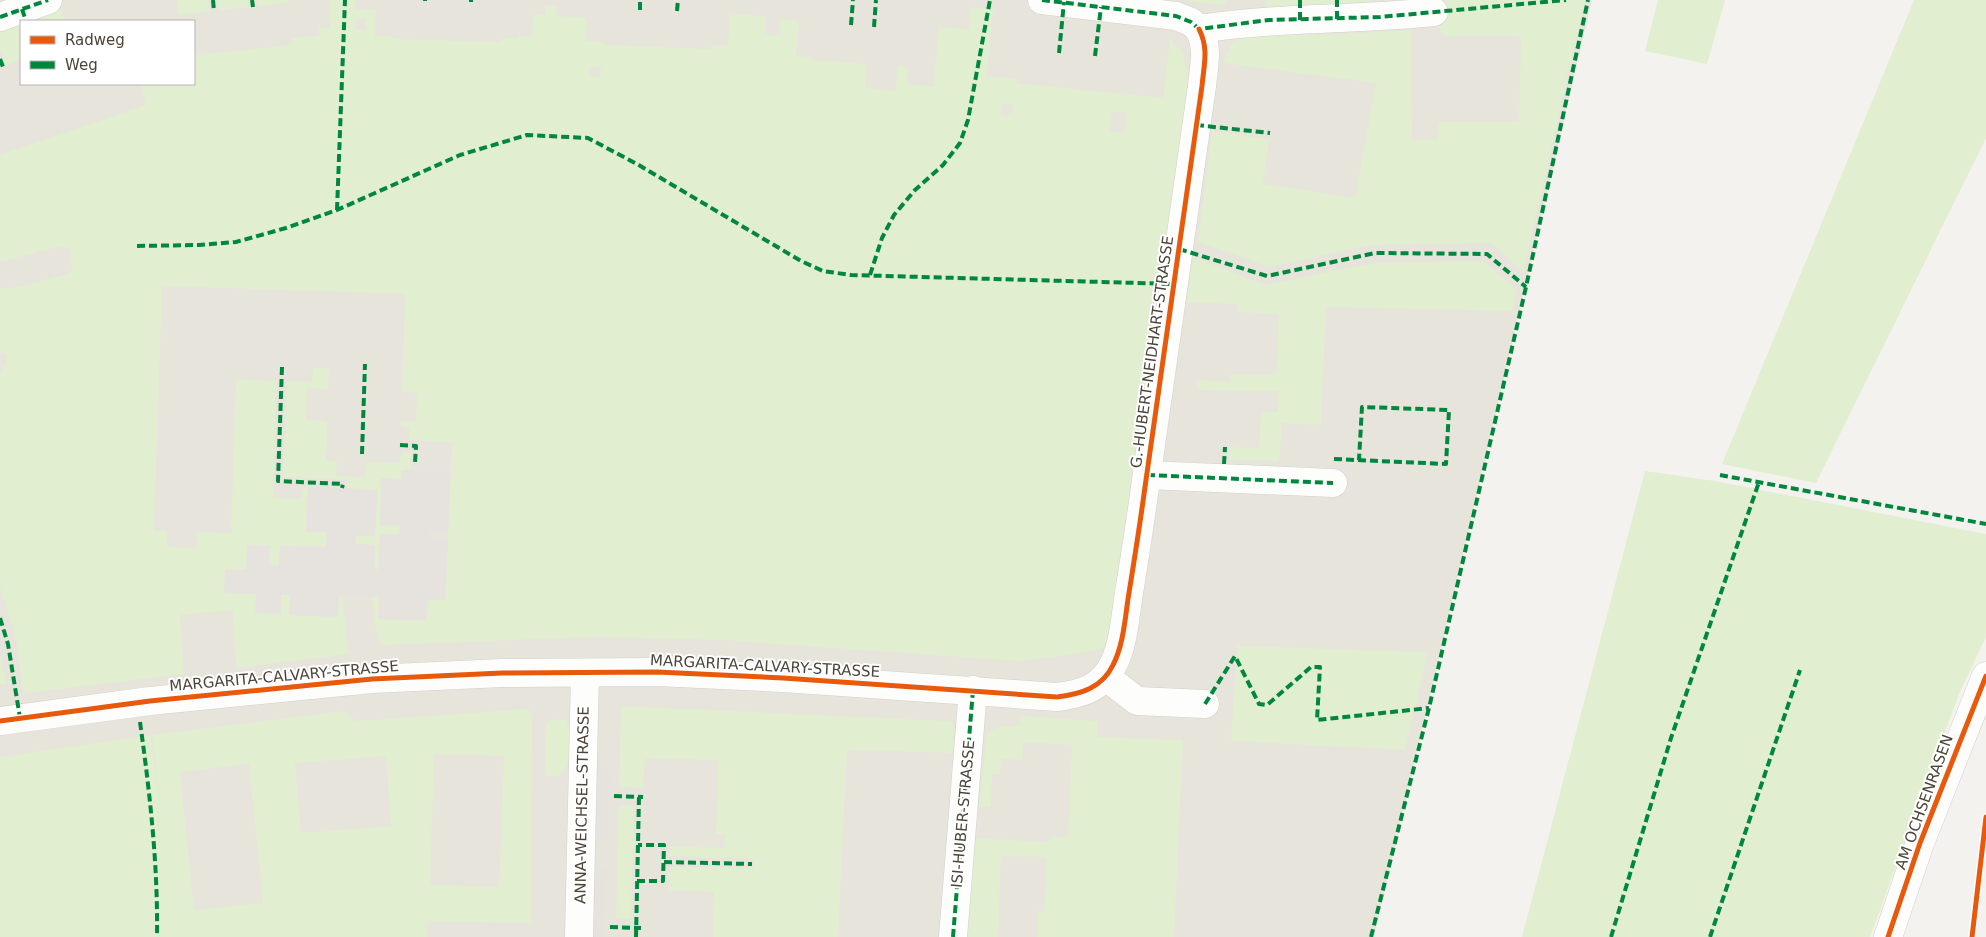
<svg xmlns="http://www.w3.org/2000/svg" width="1986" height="937" font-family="'DejaVu Sans',sans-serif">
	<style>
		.residential { fill: #e7e4dc; fill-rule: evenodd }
		.green { fill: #e1eecf; fill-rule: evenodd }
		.parking { fill: #e6e3df }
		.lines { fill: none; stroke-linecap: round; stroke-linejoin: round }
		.minor-casing { stroke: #d2d0cb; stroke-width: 29 }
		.minor { stroke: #fdfdfc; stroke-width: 28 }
		.quiet { stroke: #00873e; stroke-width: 4; stroke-dasharray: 8 4; stroke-linecap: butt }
		.cycleway-casing { stroke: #fff; stroke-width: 8 }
		.cycleway { stroke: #e8590c; stroke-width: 5 }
		.labels { text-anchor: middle; stroke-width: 4; stroke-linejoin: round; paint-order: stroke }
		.street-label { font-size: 15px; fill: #4b4439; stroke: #fff }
	</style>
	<rect width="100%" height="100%" fill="#f4f2ee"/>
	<!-- residential -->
	<path class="residential" d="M0,0h1592l-218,937h-1374zM21,21h173v63h-173z"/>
	<!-- green -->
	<g class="green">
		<path d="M177,0h31l2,11 -32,4z"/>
		<path d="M218,0h30l1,7 -30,3z"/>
		<path d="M257,0h31v3l-31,3z"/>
		<path d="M330,0h25v9l21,1 -1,26h16v3l110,3 1,-4 16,1v-3h14l1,-21h12v-10l12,1 -1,10 31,2 -1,23 17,1 1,3 107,4v-4l17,1 2,-32 36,2 -1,19 14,1 1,-17 19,2 -3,35 16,1v3l55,4 -2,24 30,3 3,-25 10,1 -1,17 26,3 6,-60 30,2 2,-22 22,2 -6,67 30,3v4l146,15 7,-60 13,15 6,25 -56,399 -27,171 -36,7 -51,6 -298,-21 -126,-3 -214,8 -7,-24 -2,-24h7l-1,22 48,2 1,-22 18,1 7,-158 -43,-2 1,-12 -9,-1v-6h15l1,-28 -15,-1 3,-98 -243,-8 -8,245h13v16l29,1 1,-16 34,1 5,-154 41,2 -4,117 28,1 1,-12h6l-2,44 21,1v15l-47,-1 -1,20 -10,-1 -13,29 34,1v20l47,2 1,-21h4l7,58 -113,14 -3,-58 -53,5 4,59 -158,19 -4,-5 -6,-50 -16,-51v-211l8,-21 -8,-3v-64l18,-1 49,-13 6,-6 -4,-19 -8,-3 -61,16v-107l146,-50 -5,-21h53v-29l98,-10v-7l27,-3v-7h11zM356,19h10l-1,11h-9zM590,67h11l-1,10 -11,-1zM1003,103l10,1 -2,12 -10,-1zM1112,111l14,2 -2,20 -15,-2z"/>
		<path d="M1190,0h36v5l-36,-3z"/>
		<path d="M1266,0h31v7l-31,-1z"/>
		<path d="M1303,0h30v6l-30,1z"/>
		<path d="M1340,0h30v5l-30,1z"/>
		<path d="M1437,0h148l-62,273 -30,-30 -123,2 -100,22 -72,-25 14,-111 57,8 -6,45 92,14 21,-115 -153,-20c3,-9 7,-20 17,-25 20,-10 50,-3 72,-3 33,-1 66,-3 99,-5l1,110 26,-1v-17h81l2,-83 -3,-3h-74l-6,-9z"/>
		<path d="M1658,0h67l-18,64 -62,-13z"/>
		<path d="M1914,0h72v138l-170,345 -94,-19z"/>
		<path d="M60,8l5,13h-35l-1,-1z"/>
		<path d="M21,22v38l-15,5 -6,-16v-19z"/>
		<path d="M1193,257l72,28 108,-22 111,-2 33,29 -5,21 -186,-4 -5,118 -39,-2 -3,38 -50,-1v-13l30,1 2,-36h17v-21l-81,-1v-10l33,2v-8l46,1 3,-61 -42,-2v-8l-50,-2z"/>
		<path d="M313,368h16l-1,21 -21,-1 -1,32 21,1 -1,39 11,1 -1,15 29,1 1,-15 33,1 3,-12 9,1 -1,18h-8l-1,9h-20l-1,46h20l-1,10 -19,-1 -2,36h-4l1,-25 -20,-1v-9l20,1 2,-46 -30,-2v-8l-64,-3 4,-96 25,1z"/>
		<path d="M1645,471l70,10 271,53v103l-27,57 -89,243h-348z"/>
		<path d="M1237,646l191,6 -23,98 -174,-9z"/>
		<path d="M0,655l7,30 -7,-1z"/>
		<path d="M621,706l327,15 5,2 1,30 -107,-3 -9,187h-125l1,-45 -45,-2 1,-23 83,1v-9l-84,-3v-10l55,2 1,-13 -9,-1 2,-74 -73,-2 -2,30 -24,-1z"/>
		<path d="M527,709l5,5 -1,209 -103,-2 -1,16h-427v-180l151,-22 15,115 -14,-115 192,-24 11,10zM434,754l70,2 -5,131 -69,-2zM386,756l5,70 -90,7 -6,-70zM249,764l14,139 -69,7 -14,-138z"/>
		<path d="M1020,716l77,5v16l86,3 -9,197h-137l1,-26h6l2,-54 -45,-1 -3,81h-31l7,-99 73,4 5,-2 1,-3h15l4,-92 -49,-3 -1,18 -21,-1 -1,15h-8l-1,33h-12l8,-74 11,-6 22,-1z"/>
		<path d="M551,719l15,1c9,14 7,66 -20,55l-1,-3 1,-48z"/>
		<path d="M619,805l15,1 -3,113 -15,-1z"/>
	</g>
	<!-- parking -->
	<g class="parking">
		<path d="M402,470l49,2 -3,60 -19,-1v9l19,1 -3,59h-18l-1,21 -48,-2 1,-22 -40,-1 -1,21 -49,-2 1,-20h-9v19l-26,-1 1,-19 -32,-1 1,-24 21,1 1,-25 23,1 -1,19 10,1 1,-20 46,1 1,-15h-21l2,-45 69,3 -2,46 -19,-1 -1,9 20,1 -1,24 4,1 2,-36h19l1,-8 -20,-1 2,-47 19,1z"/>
		<path d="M595,762l15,13 -2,62 -15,10z"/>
		<path d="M593,862l14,9 -2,66h-14z"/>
	</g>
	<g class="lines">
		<!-- minor casing -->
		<g class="minor-casing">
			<g id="minor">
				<path d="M1042,0l134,16 15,6 8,7c78,-12 157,-9 235,-17"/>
				<path d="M0,17l48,-17"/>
				<path d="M1147,475l186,8"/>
				<path d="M1106,677l31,24 68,3"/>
				<path d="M0,721l150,-20 222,-22 130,-6 155,-1 126,6 274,19c24,-3 45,-9 56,-32 10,-19 12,-45 15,-66 6,-37 12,-75 17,-112 19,-134 38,-268 57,-401 2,-22 7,-37 -3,-57"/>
				<path d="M579,937l6,-263"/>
				<path d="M953,937l20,-247"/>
				<path d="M1888,937l32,-94 66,-167"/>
			</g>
		</g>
		<!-- minor -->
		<use href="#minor" class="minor"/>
		<!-- quiet -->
		<g class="quiet">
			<path d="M213,0l1,11"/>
			<path d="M252,0l1,7"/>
			<path d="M1042,0l134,16 15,6 8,7 70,-9 111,-3 186,-17"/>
			<path d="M1300,0v20"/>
			<path d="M425,1v-1"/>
			<path d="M471,2v-2"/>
			<path d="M22,9l4,12"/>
			<path d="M640,10v-10"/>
			<path d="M677,11l1,-11"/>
			<path d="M0,17l48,-17"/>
			<path d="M1337,19v-19"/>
			<path d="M851,25l2,-25"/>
			<path d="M874,27l2,-27"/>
			<path d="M1059,53l5,-51"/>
			<path d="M1095,56l6,-49"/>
			<path d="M0,59l3,8"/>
			<path d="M1196,125l74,8"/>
			<path d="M337,210l8,-210"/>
			<path d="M137,246l62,-1 37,-3 50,-14 51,-18 123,-55 67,-20 61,3 49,26 164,97 22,10 28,4 323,9"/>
			<path d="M1179,249l88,27 108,-23 112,1 39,33"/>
			<path d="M870,275l12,-37 12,-23 21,-25 28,-25 17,-22 8,-23 22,-120"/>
			<path d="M282,367l-4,114 65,3 -1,4"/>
			<path d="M400,445l16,1 -1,17"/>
			<path d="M362,454l3,-90"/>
			<path d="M1334,459l112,5 3,-54 -87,-3 -3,53"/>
			<path d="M1224,464l1,-17"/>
			<path d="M1147,475l186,8"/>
			<path d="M1720,475l266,49"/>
			<path d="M0,618l8,26 12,74"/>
			<path d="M1205,704l30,-48 24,48 8,1 44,-38h9l-3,53 112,-12"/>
			<path d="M140,722c10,72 18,143 17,215"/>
			<path d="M614,796l29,1"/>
			<path d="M664,862l88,2"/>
			<path d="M637,881h26l1,-36h-26"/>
			<path d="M610,927l31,1"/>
			<path d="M636,937l3,-140"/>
			<path d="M953,937l20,-247"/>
			<path d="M1371,937l58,-229 97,-421 62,-287"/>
			<path d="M1611,937l60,-199 88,-256"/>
			<path d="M1710,937l90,-267"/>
		</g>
		<!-- cycleway casing -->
		<g class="cycleway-casing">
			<g id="cycleway">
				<path d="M0,721l150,-20 222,-22 130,-6 155,-1 126,6 274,19c24,-3 45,-9 56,-32 10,-19 12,-45 15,-66 6,-37 12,-75 17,-112 19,-134 38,-268 57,-401 2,-22 7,-37 -3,-57"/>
				<path d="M1888,937l32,-94 66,-167"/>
				<path d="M1972,937l14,-120"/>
			</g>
		</g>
		<!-- cycleway -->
		<use href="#cycleway" class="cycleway"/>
	</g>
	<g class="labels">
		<!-- street labels -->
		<g class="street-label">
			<text transform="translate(1152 352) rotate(-82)" y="5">G.-HUBERT-NEIDHART-STRASSE</text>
			<text transform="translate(765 666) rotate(3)" y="5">MARGARITA-CALVARY-STRASSE</text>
			<text transform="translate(284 676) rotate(-5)" y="5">MARGARITA-CALVARY-STRASSE</text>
			<text transform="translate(1924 802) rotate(-70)" y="5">AM OCHSENRASEN</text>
			<text transform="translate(582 805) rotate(-89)" y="5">ANNA-WEICHSEL-STRASSE</text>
			<text transform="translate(963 814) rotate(-85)" y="5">ISI-HUBER-STRASSE</text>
		</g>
	</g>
	<!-- legend -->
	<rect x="20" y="20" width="175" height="65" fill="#ffffff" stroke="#b7b4b0"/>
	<rect x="30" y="36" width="25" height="8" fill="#e8590c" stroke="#b7b4b0"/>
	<text x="65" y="45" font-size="15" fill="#4b4439">Radweg</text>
	<rect x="30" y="61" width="25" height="8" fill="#00873e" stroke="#b7b4b0"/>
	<text x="65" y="70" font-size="15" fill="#4b4439">Weg</text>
</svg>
